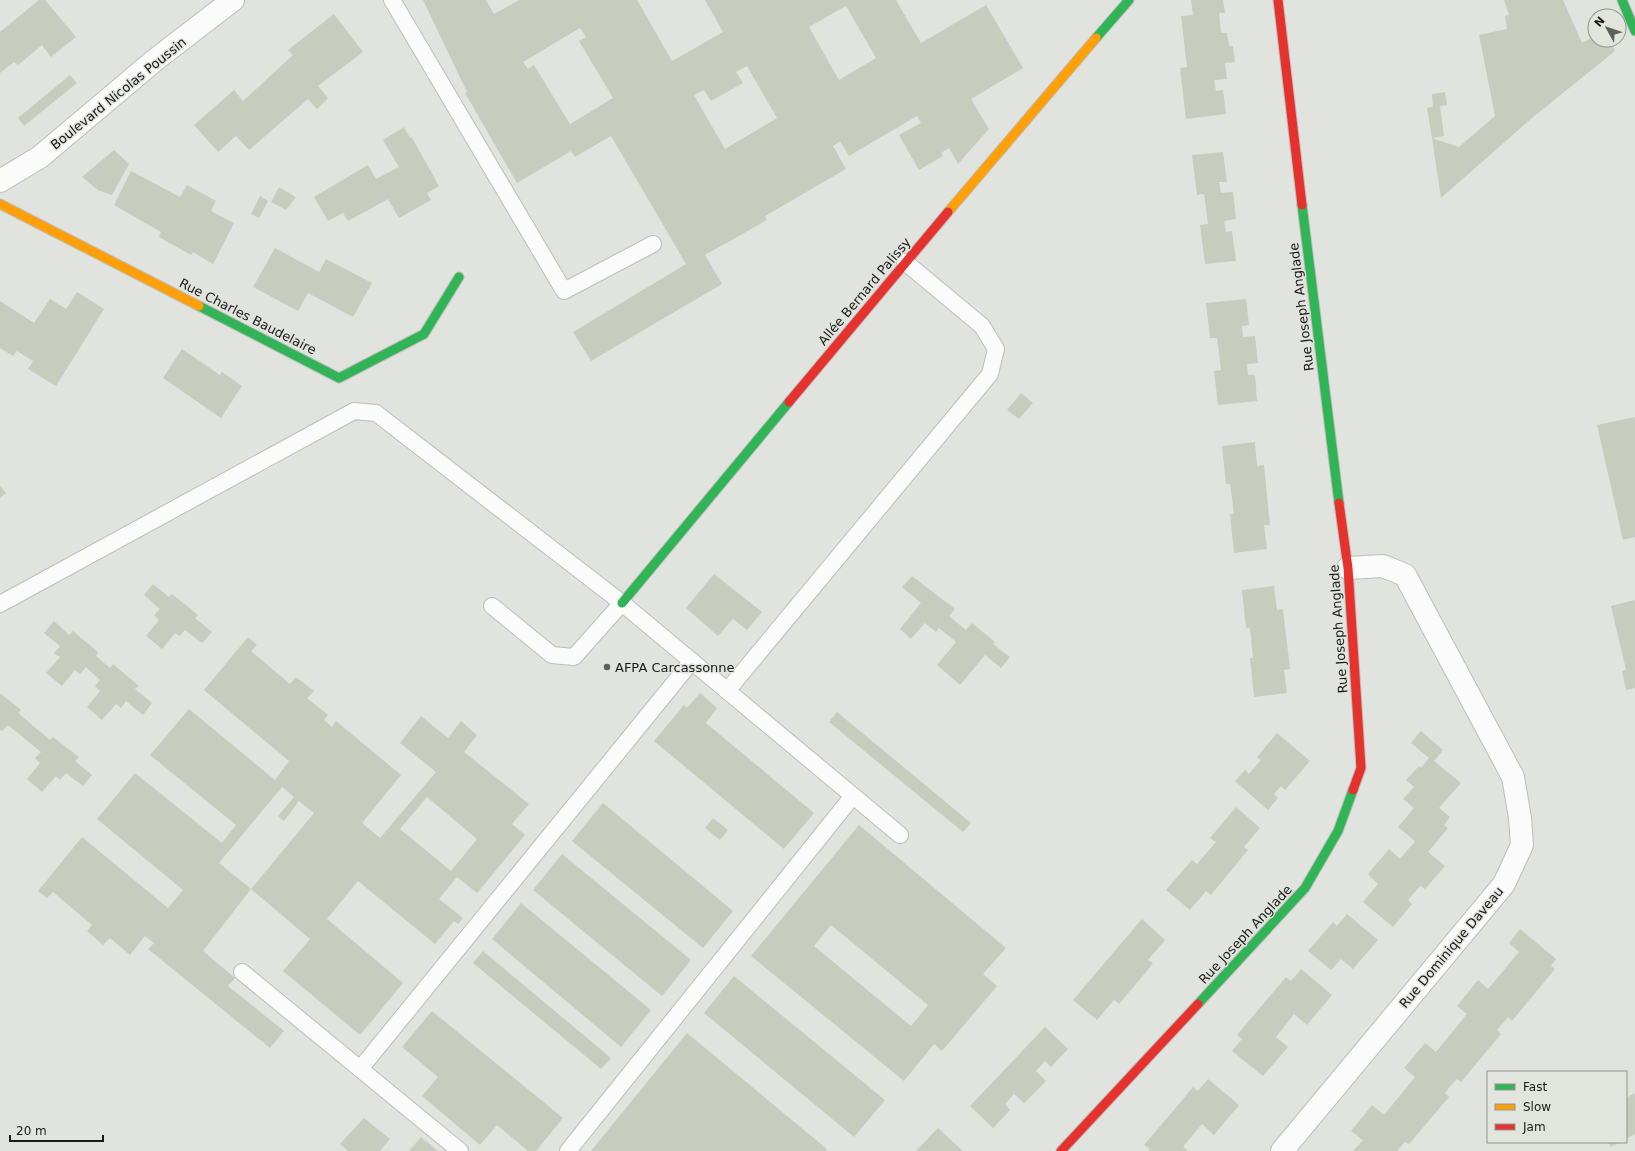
<svg xmlns="http://www.w3.org/2000/svg" width="1635" height="1151" font-family="'DejaVu Sans',sans-serif">
	<style>
		.building { fill: #c7ccbf; fill-rule: evenodd }
		.lines { fill: none; stroke-linecap: round; stroke-linejoin: round }
		.lane-casing { stroke: #bdbebc; stroke-width: 18 }
		.street-casing { stroke: #bdbebc; stroke-width: 24 }
		.fast-casing { stroke: #bdbebc; stroke-width: 11 }
		.slow-casing { stroke: #bdbebc; stroke-width: 11 }
		.jam-casing { stroke: #bdbebc; stroke-width: 11 }
		.lane { stroke: #fafbfa; stroke-width: 16 }
		.street { stroke: #fafbfa; stroke-width: 22 }
		.fast { stroke: #30b455; stroke-width: 9 }
		.slow { stroke: #ff9f0a; stroke-width: 9 }
		.jam { stroke: #e5322d; stroke-width: 9 }
		.poi-dot { fill: #5f605d; stroke: #e2e4de; stroke-width: 1.5 }
		.labels { text-anchor: middle; stroke-width: 3; stroke-linejoin: round; paint-order: stroke }
		.street-label { font-size: 13px; fill: #191917; stroke: #e2e4de }
		.poi-label { font-size: 13px; fill: #191917; stroke: #e2e4de; text-anchor: start }
	</style>
	<rect width="100%" height="100%" fill="#e1e3df"/>
	<!-- building -->
	<g class="building">
		<path d="M39,0h6l31,37 -25,20 -9,-12 -24,20 -4,-3 -14,11v-41z"/>
		<path d="M423,0h63l8,14 25,-14h118l35,61 51,-29 -18,-32h191l25,43 65,-38 37,63 -52,31 18,30 -31,35 -9,-16 -8,5 2,3 -24,14 -20,-35 22,-12 -4,-7 -68,40 -9,-15 -7,5 13,23 -81,47 2,4 -62,35 17,29 -131,77 -18,-29 113,-68 -75,-128 -36,21 -4,-6 -54,32 -52,-90 2,-1zM846,6l30,52 -37,22 -30,-53zM580,28l6,9 -7,4 34,57 -43,26 -36,-59 -6,4 -5,-7zM747,66l30,52 -52,31 -31,-54 10,-5 7,11 32,-18 -7,-11z"/>
		<path d="M1191,0h32l2,13h-6l2,20h6l2,13h4l2,16 -10,1 2,16 -13,1 2,11 7,-1 3,24 -40,5 -6,-51 7,-1 -6,-51 12,-1z"/>
		<path d="M1504,0h59l19,43 13,-7v4h16l4,11 -83,67 -91,80 -9,-60 -5,-30 6,-1 -1,-13 13,-2 2,13 -7,1 4,30 -12,2 27,9 36,-31 -16,-81 28,-6 -2,-13 4,-1z"/>
		<path d="M334,14l29,38 -45,34 10,12 -11,11 -9,-10 -59,51 -13,-14 -18,16 -24,-27 40,-35 9,11 50,-46 -5,-5z"/>
		<path d="M70,75l7,8 -53,43 -6,-8z"/>
		<path d="M404,127l6,11 1,-2 28,50 -12,7 4,7 -32,18 -11,-19 -40,22 -5,-8 -15,8 -14,-24 54,-32 8,14 23,-12 -16,-27z"/>
		<path d="M114,150l15,14 -17,31 -14,-5 -16,-13z"/>
		<path d="M1223,152l4,30h-8l2,11 12,-1 3,27 -12,2 2,11 6,-1 4,30 -31,3 -5,-39 8,-1 -4,-30 -7,1 -5,-40z"/>
		<path d="M131,171l49,26 7,-12 29,16 -5,10 23,12 -21,41 -20,-12 -2,3 -32,-18 2,-5 -47,-27z"/>
		<path d="M279,187l17,10 -10,13 -15,-8z"/>
		<path d="M260,196l8,5 -9,17 -8,-4z"/>
		<path d="M275,248l44,24 7,-13 46,24 -19,34 -45,-24 -10,18 -45,-24z"/>
		<path d="M77,292l27,17 -48,77 -28,-17 5,-8 -16,-10 -4,5 -13,-8v-47l34,22 16,-24 16,10z"/>
		<path d="M1246,299l3,26 -7,1 1,11 12,-1 3,27 -11,1 1,11h7l2,26 -39,4 -4,-34 7,-1 -2,-17 -2,-15h-7l-4,-35z"/>
		<path d="M182,349l38,26 2,-3 20,14 -21,32 -58,-40z"/>
		<path d="M1021,393l12,10 -14,16 -12,-9z"/>
		<path d="M1635,417v120l-12,3 -26,-115z"/>
		<path d="M1255,442l2,24 7,-1 6,60h-6l3,24 -33,4 -4,-39h4l-2,-16 -2,-14h-4l-4,-38z"/>
		<path d="M0,486l6,7 -6,5z"/>
		<path d="M714,574l48,38 -15,18 -14,-11 -15,17 -32,-28z"/>
		<path d="M912,576l43,33 -6,7 17,14 6,-7 23,19 -2,2 17,13 -9,11 -16,-13 -25,30 -23,-20 19,-23 -17,-14 -3,4 -11,-9 -14,16 -11,-10 21,-26 -19,-16z"/>
		<path d="M153,584l16,13 3,-3 26,21 -3,3 17,14 -10,11 -17,-13 -5,6 -5,-3 -13,16 -16,-13 13,-16 -5,-5 6,-6 -16,-14z"/>
		<path d="M1274,586l3,24 6,-1 7,60 -6,1 3,23 -33,4 -4,-39h3l-3,-30h-4l-4,-38z"/>
		<path d="M1635,600v88l-9,2 -4,-19 4,-1 -15,-64z"/>
		<path d="M54,621l15,14 4,-4 25,21 -2,4 14,12 3,-4 26,22 -4,3 17,14 -9,12 -17,-14 -5,7 -5,-4 -14,16 -15,-13 13,-16 -5,-5 5,-6 -14,-13 -6,7 -5,-4 -13,16 -16,-13 14,-16 -6,-4 6,-7 -16,-13z"/>
		<path d="M248,637l9,8 -6,6 39,33 6,-7 18,14 -7,7 21,17 -4,5 8,7 4,-6 65,54 -39,48 18,15 56,-66 -36,-29 21,-27 27,22 13,-17 16,14 -13,17 65,52 -17,20 13,11 -48,58 -20,-16 -18,22 24,19 -5,6 -4,-3 -19,23 -77,-63 -31,38 76,64 -43,52 -77,-64 27,-32 -59,-50 63,-76 -15,-12 -15,20 -6,-5 16,-19 -12,-10 -63,76 32,26 -48,62 32,27 -7,8 56,45 -14,17 -122,-99 6,-6 -9,-7 -15,19 -20,-17 -7,7 -16,-14 5,-6 -39,-33 -6,6 -9,-7 44,-54 86,71 15,-18 -86,-71 38,-46 87,70 14,-18 -86,-70 39,-46 86,71 14,-19 -85,-71zM427,797l50,42 -26,32 -51,-42z"/>
		<path d="M0,693l21,17 -3,3 32,27 3,-3 26,20 -4,4 17,14 -9,11 -17,-13 -6,7 -4,-4 -14,16 -15,-13 13,-16 -5,-5 6,-6 -33,-27 -6,6 -2,-1z"/>
		<path d="M700,693l17,15 -11,15 108,90 -30,36 -130,-108 30,-36 3,3z"/>
		<path d="M837,712l134,111 -8,9 -134,-110z"/>
		<path d="M1421,731l22,19 -9,11 27,22 -22,25 11,9 -6,8 4,3 -20,24 17,14 -20,23 -5,-3 -12,14 4,4 -19,23 -30,-25 15,-18 -10,-10 21,-25 11,10 15,-18 -17,-14 16,-19 -11,-9 11,-12 -8,-7 13,-14 2,2 8,-10 -18,-15z"/>
		<path d="M1277,733l33,28 -25,29 -4,-4 -7,8 4,4 -10,12 -33,-29 10,-11 4,4 12,-14 -4,-3z"/>
		<path d="M603,803l130,108 -30,37 -131,-107z"/>
		<path d="M1236,807l24,21 -16,19 4,3 -37,45 -5,-4 -16,19 -24,-20 26,-30 5,4 19,-22 -6,-4z"/>
		<path d="M713,818l15,12 -8,10 -15,-12z"/>
		<path d="M859,825l147,123 -23,26 14,12 -55,65 -8,-7 -30,37 -153,-125zM831,925l97,80 -17,21 -97,-80z"/>
		<path d="M562,854l129,106 -29,36 -129,-106z"/>
		<path d="M521,903l130,107 -30,37 -129,-108z"/>
		<path d="M1347,914l31,26 -25,29 -12,-10 -10,11 -23,-19 25,-29 4,4z"/>
		<path d="M1142,919l23,21 -17,20 5,3 -7,9 -27,32 -5,-4 -17,20 -24,-20z"/>
		<path d="M1520,929l36,30 -5,7 4,3 -43,52 -4,-4 -11,13 4,4 -40,48 -4,-3 -6,6 -6,8 4,4 -40,47 -4,-2 -8,9h-44l10,-11 -12,-9 21,-26 12,10 31,-38 -11,-9 21,-25 11,9 31,-38 -10,-8 21,-26 10,9 31,-37 -10,-9z"/>
		<path d="M483,951l128,107 -10,11 -128,-106z"/>
		<path d="M1301,969l31,26 -25,30 -13,-11 -18,23 12,10 -25,29 -31,-25 10,-12 -5,-4 49,-58 5,4z"/>
		<path d="M734,976l151,124 -31,37 -150,-124z"/>
		<path d="M432,1011l131,107 -27,33h-8l-31,-26 -17,20 -58,-49 16,-19 -36,-30z"/>
		<path d="M1045,1027l23,22 -17,18 -6,-6 -9,10 10,10 -22,22 -10,-9 -9,10 5,6 -17,18 -23,-22z"/>
		<path d="M687,1033l140,116 -1,2h-235z"/>
		<path d="M1208,1079l31,26 -25,30 -12,-11 -19,23 5,4h-40l2,-2 -6,-4 35,-41 14,-17 5,4z"/>
		<path d="M1635,1093v41l-9,5v-41z"/>
		<path d="M364,1118l26,21 -10,12h-32l-8,-7z"/>
		<path d="M938,1128l25,23h-47z"/>
		<path d="M421,1137l17,14h-29z"/>
		<path d="M1608,1142h12l-9,5z"/>
	</g>
	<g class="lines">
		<!-- lane casing -->
		<g class="lane-casing">
			<g id="lane">
				<path d="M392,0l172,291 89,-47"/>
				<path d="M0,604l354,-193 22,2 246,190 278,232"/>
				<path d="M492,606l60,49 22,2 48,-54"/>
				<path d="M727,691l263,-317 6,-25 -14,-23 -77,-64"/>
				<path d="M242,972l218,179"/>
				<path d="M360,1069l332,-408"/>
				<path d="M568,1151l284,-354"/>
			</g>
		</g>
		<!-- street casing -->
		<g class="street-casing">
			<g id="street">
				<path d="M0,181l40,-24 115,-97 78,-60"/>
				<path d="M1282,1151l222,-267 18,-39 -2,-27 -7,-41 -108,-202 -22,-9 -35,2"/>
			</g>
		</g>
		<!-- fast casing -->
		<g class="fast-casing">
			<g id="fast">
				<path d="M1622,0l13,31"/>
				<path d="M1096,38l33,-38"/>
				<path d="M1302,205l37,298"/>
				<path d="M199,306l140,72 85,-44 35,-57"/>
				<path d="M622,603l167,-201"/>
				<path d="M1198,1004l107,-116 33,-57 15,-41"/>
			</g>
		</g>
		<!-- slow casing -->
		<g class="slow-casing">
			<g id="slow">
				<path d="M0,204l199,102"/>
				<path d="M948,212l148,-174"/>
			</g>
		</g>
		<!-- jam casing -->
		<g class="jam-casing">
			<g id="jam">
				<path d="M1278,0l24,205"/>
				<path d="M789,402l159,-190"/>
				<path d="M1339,503l9,65 13,200 -8,22"/>
				<path d="M1061,1151l137,-147"/>
			</g>
		</g>
		<!-- lane -->
		<use href="#lane" class="lane"/>
		<!-- street -->
		<use href="#street" class="street"/>
		<!-- fast -->
		<use href="#fast" class="fast"/>
		<!-- slow -->
		<use href="#slow" class="slow"/>
		<!-- jam -->
		<use href="#jam" class="jam"/>
	</g>
	<!-- markers -->
	<circle class="poi-dot" cx="607" cy="667" r="4"/>
	<g class="labels">
		<!-- street labels -->
		<g class="street-label">
			<text transform="translate(118 93) rotate(-39)" y="5">Boulevard Nicolas Poussin</text>
			<text transform="translate(864 291) rotate(-50)" y="5">Allée Bernard Palissy</text>
			<text transform="translate(1301 307) rotate(-97)" y="5">Rue Joseph Anglade</text>
			<text transform="translate(248 316) rotate(27)" y="5">Rue Charles Baudelaire</text>
			<text transform="translate(1338 629) rotate(-94)" y="5">Rue Joseph Anglade</text>
			<text transform="translate(1245 934) rotate(-47)" y="5">Rue Joseph Anglade</text>
			<text transform="translate(1451 947) rotate(-50)" y="5">Rue Dominique Daveau</text>
		</g>
		<!-- poi labels -->
		<g class="poi-label">
			<text x="615" y="672">AFPA Carcassonne</text>
		</g>
	</g>
	<!-- legend -->
	<rect x="1487" y="1071" width="140" height="72" fill="#e2e4de" stroke="#92938e"/>
	<rect x="1495" y="1084" width="20" height="6" fill="#30b455" stroke="#92938e"/>
	<text x="1523" y="1091" font-size="12" fill="#191917">Fast</text>
	<rect x="1495" y="1104" width="20" height="6" fill="#ff9f0a" stroke="#92938e"/>
	<text x="1523" y="1111" font-size="12" fill="#191917">Slow</text>
	<rect x="1495" y="1124" width="20" height="6" fill="#e5322d" stroke="#92938e"/>
	<text x="1523" y="1131" font-size="12" fill="#191917">Jam</text>
	<!-- north arrow -->
	<g transform="translate(1607 28) rotate(310)"><circle r="19" fill="#e2e4de" stroke="#92938e"/>
	<path d="M0-3L7 15L0 10L-7 15Z" fill="#5f605d"/>
	<text y="-6" font-size="11" font-weight="bold" text-anchor="middle" fill="#191917">N</text>
	</g>
	<!-- scale -->
	<path d="M10 1135v6h93v-6" fill="none" stroke="#191917" stroke-width="2"/>
	<text x="16" y="1135" font-size="12" fill="#191917" stroke="#e2e4de" stroke-width="3" paint-order="stroke">20 m</text>
</svg>
